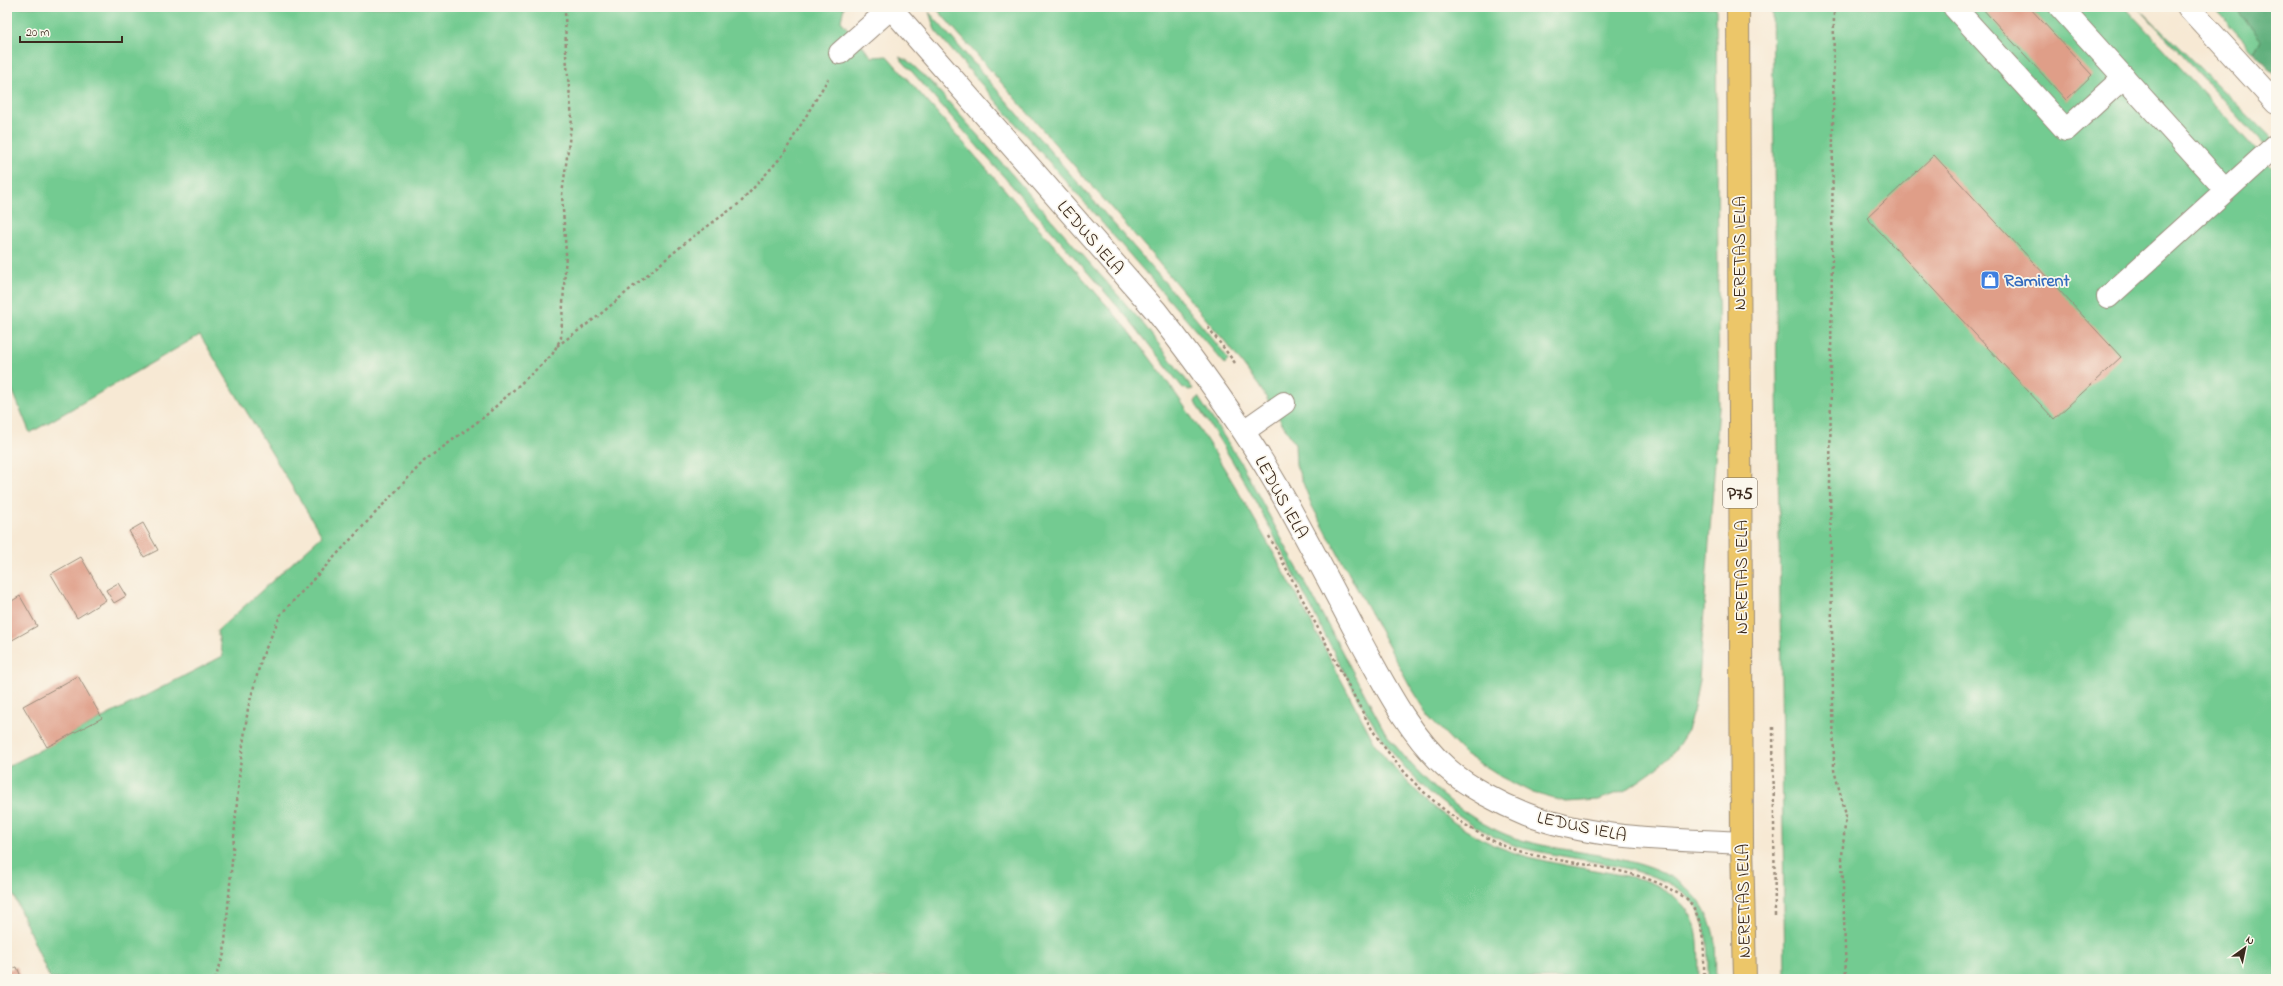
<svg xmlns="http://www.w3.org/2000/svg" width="2283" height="986" font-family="'Indie Flower',sans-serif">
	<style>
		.green { fill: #73cb91; stroke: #577a58 }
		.forest { fill: #5eaf7b; stroke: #4c6c4c }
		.building { fill: #df9e88 }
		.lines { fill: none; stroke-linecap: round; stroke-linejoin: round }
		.minor-casing { stroke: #998a79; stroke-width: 24 }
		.major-casing { stroke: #998a79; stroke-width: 24 }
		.path { stroke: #998a79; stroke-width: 2.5; stroke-dasharray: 3 3; stroke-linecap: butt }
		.minor { stroke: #fff; stroke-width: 22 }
		.major { stroke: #ecc669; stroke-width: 22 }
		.labels { text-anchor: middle; stroke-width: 3.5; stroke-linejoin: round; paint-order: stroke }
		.shield { fill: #fbf7ec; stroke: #75685c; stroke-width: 1 }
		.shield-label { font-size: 17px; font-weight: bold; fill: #3b2a1e }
		.street-label { font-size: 18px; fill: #3b2a1e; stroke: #fbf7ec }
		.shop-label { font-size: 18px; font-weight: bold; fill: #366cbe; stroke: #fbf7ec; text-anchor: start }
	</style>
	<rect width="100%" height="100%" fill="#fbf7ec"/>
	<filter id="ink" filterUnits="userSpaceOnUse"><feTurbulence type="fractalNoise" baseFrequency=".025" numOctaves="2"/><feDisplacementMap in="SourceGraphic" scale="8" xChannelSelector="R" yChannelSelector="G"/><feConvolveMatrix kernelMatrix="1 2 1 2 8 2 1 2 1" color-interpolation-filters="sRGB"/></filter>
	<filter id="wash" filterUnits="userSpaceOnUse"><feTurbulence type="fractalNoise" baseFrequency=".012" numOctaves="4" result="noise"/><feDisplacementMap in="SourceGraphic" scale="16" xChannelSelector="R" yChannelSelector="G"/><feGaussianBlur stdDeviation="0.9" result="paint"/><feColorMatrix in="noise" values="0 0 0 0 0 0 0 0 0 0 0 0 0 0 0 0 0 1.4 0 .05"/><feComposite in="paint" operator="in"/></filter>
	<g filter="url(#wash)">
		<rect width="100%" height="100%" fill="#f7e9d4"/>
		<!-- green -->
		<g class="green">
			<path d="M7,7h837l-3,14 31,36 15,-1 239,271c102,127 173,274 249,417 32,42 74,83 124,103 36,15 75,19 112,26 12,3 25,4 36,8 17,6 35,19 44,35 10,18 7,43 8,63h-1649l-43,-99v-113l216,-111 -6,-25 105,-95 -122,-201 -170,98 -23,-56z"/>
			<path d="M935,7h781l3,400 -20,273 -6,32 -7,21 -12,19 -22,20 -26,18 -27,10 -33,2 -33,-9 -32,-16 -36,-23 -34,-35 -22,-35 -97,-178 -16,-41 -1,-21 -36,-58 -31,-41 -81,-96z"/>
			<path d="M1772,7h353l151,165v807h-491z"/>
			<path d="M2138,7l138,136 -6,8z"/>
			<path d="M2213,7h22l26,33 -7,12z"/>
			<path d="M929,12l259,297 36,44 4,7 -3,4 -276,-317 -14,-17z"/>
			<path d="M899,57l9,4 23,21 213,243 49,64 -4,1 -7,-3 -50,-64z"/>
			<path d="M1198,397l42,64 145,271c30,41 69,79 115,100 67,31 188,11 212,96 5,16 3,34 4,51h-8c0,-28 1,-56 -17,-79 -29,-36 -130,-40 -175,-54 -27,-9 -53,-27 -75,-44 -58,-46 -81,-102 -115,-165 -40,-78 -79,-159 -129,-231l-2,-4z"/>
		</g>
		<!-- forest -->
		<path class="forest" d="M2235,7h41v70l-22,-25 7,-12z"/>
		<g id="blocks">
			<!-- building -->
			<g class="building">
				<path d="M1981,7h48l63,68 -26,25z"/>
				<path d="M1934,155l187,202 -67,62 -187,-201z"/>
				<path d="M143,523l15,27 -14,7 -15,-26z"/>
				<path d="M81,557l25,43 -29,18 -26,-44z"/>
				<path d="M118,583l8,13 -12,7 -8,-13z"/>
				<path d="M20,596l17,30 -30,17v-39z"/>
				<path d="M78,676l24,42 -55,29 -24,-41z"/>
				<path d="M17,967l5,12h-15v-9z"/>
			</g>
		</g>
	</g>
	<g filter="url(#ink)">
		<use href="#blocks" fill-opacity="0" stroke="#998a79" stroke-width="1"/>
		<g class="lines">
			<!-- minor casing -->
			<g class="minor-casing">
				<g id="minor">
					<path d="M890,7l266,304c43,55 85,112 120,173 30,52 57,105 85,158 24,44 49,94 87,127 20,18 53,35 78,45 68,26 144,25 216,29"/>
					<path d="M1954,7l112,123 58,-53"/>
					<path d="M2060,7l166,183"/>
					<path d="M2188,7l88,96"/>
					<path d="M840,53l52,-46"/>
					<path d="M2108,297l168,-152"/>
					<path d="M1244,431l40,-28"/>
				</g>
			</g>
			<!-- major casing -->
			<g class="major-casing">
				<path id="major" d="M1738,7l4,836 3,136"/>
			</g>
			<!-- path -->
			<g class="path">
				<path d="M1834,7l-4,480 4,283 12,45 -4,41 4,123"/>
				<path d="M1208,327l27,36 -2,1"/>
				<path d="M557,346l40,-29 93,-78 51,-37 42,-47 45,-76"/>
				<path d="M1269,536l101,190c33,53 84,101 144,124 9,4 20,5 30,7 41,9 95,12 131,35 4,2 10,5 13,8 18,21 16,54 16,79"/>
				<path d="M1773,727l2,189"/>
				<path d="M215,979l9,-25 16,-187 8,-59 14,-51 19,-43 143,-153 60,-44 68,-62 9,-17 5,-85 -4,-58 10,-76 -6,-64 -1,-48"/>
			</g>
			<!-- minor -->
			<use href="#minor" class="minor"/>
			<!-- major -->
			<use href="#major" class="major"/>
		</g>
	</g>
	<!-- icons -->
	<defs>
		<g id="shop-square" transform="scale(1)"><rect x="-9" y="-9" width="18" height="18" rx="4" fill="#3f7fe0" stroke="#fbf7ec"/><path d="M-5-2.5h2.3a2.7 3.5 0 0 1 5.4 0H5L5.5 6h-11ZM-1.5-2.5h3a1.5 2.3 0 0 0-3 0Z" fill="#fff"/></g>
	</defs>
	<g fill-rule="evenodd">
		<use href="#shop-square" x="1990" y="280"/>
	</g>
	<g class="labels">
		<!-- shield labels -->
		<rect class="shield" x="1723" y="478" width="34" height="30" rx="3"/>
		<g class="shield-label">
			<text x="1740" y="499">P75</text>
		</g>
		<!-- street labels -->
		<g class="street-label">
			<text transform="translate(1091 237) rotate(49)" y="6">LEDUS IELA</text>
			<text transform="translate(1739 253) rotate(-90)" y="6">NERETAS IELA</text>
			<text transform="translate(1282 497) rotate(61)" y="6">LEDUS IELA</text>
			<text transform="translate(1741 577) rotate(-90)" y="6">NERETAS IELA</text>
			<text transform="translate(1582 826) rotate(12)" y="6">LEDUS IELA</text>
			<text transform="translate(1743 901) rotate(-91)" y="6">NERETAS IELA</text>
		</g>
		<!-- shop labels -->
		<g class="shop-label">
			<text x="2004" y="286">Ramirent</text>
		</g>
	</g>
	<!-- margin -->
	<rect width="2283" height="986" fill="none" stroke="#fbf7ec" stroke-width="24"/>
	<!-- north arrow -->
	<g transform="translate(2245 948) rotate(33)" stroke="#fbf7ec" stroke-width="3" paint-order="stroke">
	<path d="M0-3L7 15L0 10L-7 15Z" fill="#3b2a1e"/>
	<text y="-6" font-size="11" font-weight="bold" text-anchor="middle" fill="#3b2a1e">N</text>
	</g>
	<!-- scale -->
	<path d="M20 36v6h102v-6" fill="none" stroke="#3b2a1e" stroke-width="2"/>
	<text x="26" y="36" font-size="12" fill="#3b2a1e" stroke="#fbf7ec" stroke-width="3" paint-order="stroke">20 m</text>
</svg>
